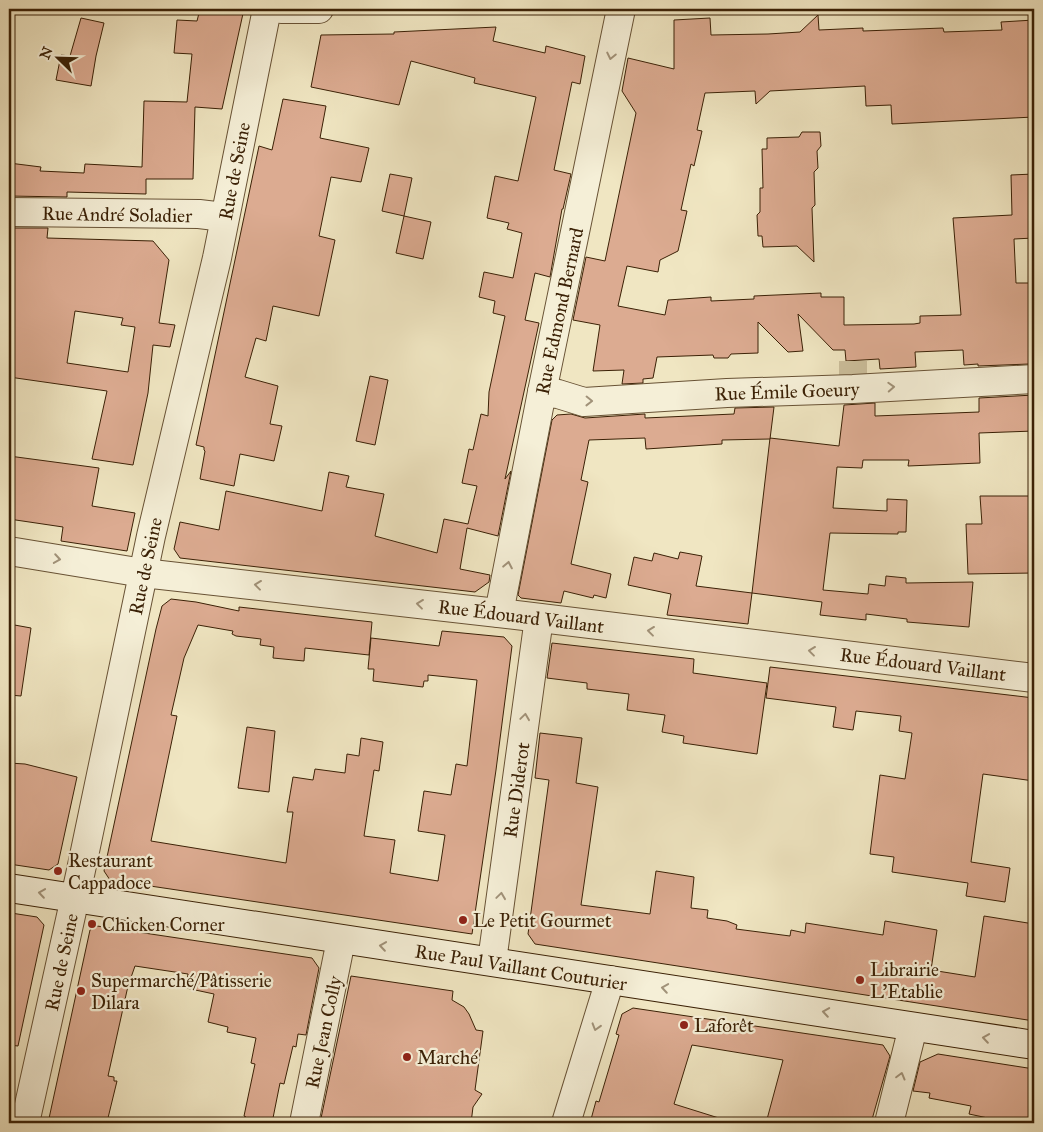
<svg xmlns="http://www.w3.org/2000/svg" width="1043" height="1132" font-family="'IM FELL Great Primer',serif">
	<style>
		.building { fill: #dcab91; stroke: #3b2106; fill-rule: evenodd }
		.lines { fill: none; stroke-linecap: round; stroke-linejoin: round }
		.street-tunnel { stroke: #ccbf9c; stroke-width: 28; stroke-dasharray: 28 14; stroke-linecap: butt }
		.street-casing { stroke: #685235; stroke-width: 30 }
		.secondary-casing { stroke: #3b2106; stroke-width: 30 }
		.street { stroke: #f5efd7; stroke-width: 28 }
		.secondary { stroke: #f5efd7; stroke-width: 28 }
		.oneway { stroke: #a19279 }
		.poi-dot { fill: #8f2418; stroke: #f5efd7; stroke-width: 2 }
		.labels { text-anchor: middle; stroke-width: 4.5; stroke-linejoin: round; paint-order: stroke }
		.street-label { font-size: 19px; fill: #3b2106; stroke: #f5efd7 }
		.poi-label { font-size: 19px; fill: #3b2106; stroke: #f5efd7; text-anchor: start }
	</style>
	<rect width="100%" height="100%" fill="#f0e6c2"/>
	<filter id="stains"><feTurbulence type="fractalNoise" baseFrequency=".004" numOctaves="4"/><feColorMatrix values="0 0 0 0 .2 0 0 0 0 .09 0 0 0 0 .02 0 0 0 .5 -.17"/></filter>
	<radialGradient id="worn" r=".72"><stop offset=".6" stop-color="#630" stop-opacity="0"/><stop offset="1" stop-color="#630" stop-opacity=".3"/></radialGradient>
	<!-- building -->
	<g class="building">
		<path d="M200,9h44l-22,100 -27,-2 -2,72h-47v15l-79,-2v5l-58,-1v-33l32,4 -1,4 44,2 1,-9 57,3 2,-66 43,1 5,-48 -18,-1 3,-33 20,1z"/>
		<path d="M818,15l1,15 44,-2v3l80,-3 1,4 58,-2 -1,-8 33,-2v97l-142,7 -1,-19 -25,1 -1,-20 -95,5 -14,13 -1,-13 -50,2 -8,37 5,1 -8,35 -3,-2 -10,46 6,1 -9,40 -18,9 -2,12 -31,-6 -9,40 47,9 3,-15 43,-3v4l43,-2v-3l67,-3v4h23v28l70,-1 6,-1v-7l41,-1 -8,-97 59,-3 -1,-40 23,-1v64l-20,1 2,44h18v75l-5,6 -51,2v-2l-14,1 -1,-15 -48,2 1,15 -36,2 -1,-10 -33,2 -1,-11h-12l-35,-36 5,37 -15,1 -30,-30v31l-27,1 -3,4h-14l-1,-3 -56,2 -4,21 -10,1v4l-21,1 2,-14 -31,1 7,-46 -27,-5 13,-63 19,4 31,-148 -14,-22 6,-33 46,11v-49l36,-2 1,17 57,-1 32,-2z"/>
		<path d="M81,18l23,5 -8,33 -5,30 -35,-6 5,-25 9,1z"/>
		<path d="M496,27l-3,14 52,12 1,-7 39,10 -5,28 -8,-2 -18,88 17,4 -8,35h-1l-12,68 -15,-4 -10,47 14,3 -34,156 6,-8 -13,65 -31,-8 -7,41 30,6 -1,7 -14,10 -295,-34 -6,-9 6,-27 39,8 7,-39 96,20 7,-39 20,4 -3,11 38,7 -9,42 62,17 7,-34 24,5 9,-38 -15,-3 7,-34 4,1 8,-36 7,2 1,-24 16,-76 -12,-3 2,-12 -16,-4 5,-25 29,6 9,-45 -15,-4 2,-6 -22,-5 8,-42 23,5 18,-84 -62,-14 1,-5 -64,-17 -12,44 -88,-18 10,-52 73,-1v-2z"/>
		<path d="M283,99l43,7 -6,32 49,10 -8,34 -30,-5 -12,59 16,4 -16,76 -46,-10 -7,35 -10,-3 -11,39 33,9 -8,38 12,2 -8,35 -34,-7 -6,32 -34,-7 5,-28 -1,-1v-3l-8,-2 63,-299 13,4z"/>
		<path d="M802,132h18l1,14 -4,5 1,17 -4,4 1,33 -3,3 2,54 -17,-16 -34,1 -1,-11h-4l-1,-21 3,-3v-24h3l-1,-39h5v-11l32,-1z"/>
		<path d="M390,174l22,4 -8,38 -22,-5z"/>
		<path d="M404,216l27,6 -8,37 -27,-6z"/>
		<path d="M9,228h39l-1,10 106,3 16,19 -10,63 16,2 -5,22 -17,-2 -5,48 -15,72 -41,-6 15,-68 -98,-14zM75,311l48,7 -2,7 14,2 -7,45 -61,-9z"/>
		<path d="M370,376l18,4 -13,65 -19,-4z"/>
		<path d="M1034,395v36l-55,2 1,30 -72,3 1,-6h-46l-1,8 -25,-1 -4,41 54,3v-12l20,1 -1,32h-8v2l-68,-1 -7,57 45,4 1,-10 16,2 1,-10 20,2v5l67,-1 -4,45 -62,-5v-3l-41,-5v6l-46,-5 2,-13 -70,-9 -4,31 -81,-9 4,-21 -43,-9 6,-28 18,4 2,-8 24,6 2,-7 22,4 -6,30 56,7 18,-155 69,8 5,-41 31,-2v13l104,-4v-14z"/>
		<path d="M774,407l-4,32 -48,1v4l-76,5 -1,-11 -56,2 -8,40 7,2 -17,82 40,10 -5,24 -12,-3 -1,3 -29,-7 -3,12 -40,-5 -3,-3 34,-175 5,-5 14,-1 14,4 60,-4v4l89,-4 1,-6z"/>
		<path d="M9,456l90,12 -7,38 43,7 -8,38 -66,-10 2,-14 -54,-8z"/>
		<path d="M980,496h54v77l-66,1 -2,-50h16z"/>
		<path d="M171,599l25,3 43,9v-4l133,15 -3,33 -64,-7 -1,13 -31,-3 1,-11 -14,-2 1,-6 -25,-3 -4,-2 1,-3 -35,-6 -14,33 -13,57 6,1 -26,125 135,22 7,-51h-6l6,-35 20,3 2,-11 30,4 2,-19 12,2 2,-18 22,4 -4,29 -5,-1 -10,66 31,4 -5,33 48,8 7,-46 -27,-4 6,-40 27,4 5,-31 11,2 10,-86 -49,-5v6h-4l-1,6 -50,-6 1,-12h-6l3,-31 68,8 3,-15 62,6 8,9 -16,124 -24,164 -362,-54 -6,-9 52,-242 6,-23z"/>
		<path d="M9,624l22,4 -10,68 -12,-1z"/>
		<path d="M552,643l142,16 -1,14 74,10 -10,71 -74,-11 1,-7 -22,-4 3,-17 -38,-5 2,-16 -42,-5v-6l-40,-5z"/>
		<path d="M770,667l264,31v83l-51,-7 -12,88 39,6 -5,34 -39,-6 2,-13 -76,-11 2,-15 -24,-3 10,-79 25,4 7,-46 -13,-2 2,-15 -45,-5 -3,19 -20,-3 3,-20 -70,-9z"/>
		<path d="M247,727l28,4 -6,61 -31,-4z"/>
		<path d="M540,733l42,5 -6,45 22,4 -17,118 69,9 6,-43 38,6 -3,31 17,2 -1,8 20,3 10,4 -1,4 54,7 1,-6 14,3 1,-10 77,12 2,-14 52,9 -6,40 44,7 9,-61 50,8v97l-499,-77 -7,-10 21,-154 -14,-2z"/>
		<path d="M9,763l16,1 52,13 -19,87 -9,6 -40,-6z"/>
		<path d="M11,913l26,4 7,8 -26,121 -9,-1v-121z"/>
		<path d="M97,926l215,32 7,10 -13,67 -8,-1 -2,13 -3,-1 -9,38 -4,-1 -8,40h-28l2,-6 -2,-1 11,-52 -4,-1 5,-25 -29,-6 1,-5 -20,-5 6,-28 -28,-6 2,-14 -53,-8 -7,20 -20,90 6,1v4h3l-10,41 -13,-3 -1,4h-45l42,-193z"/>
		<path d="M351,976l102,15 -1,9 12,7 5,7 7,16 7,1 -8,59 7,4 -9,13 -2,16h-151z"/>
		<path d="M633,1008l250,37 7,11 -19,67h-105l17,-63 -91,-15 -18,59 48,15 -1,4h-53l-15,-4 -1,4h-62l6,-22 3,1 20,-67 -3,-1 6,-20z"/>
		<path d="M938,1054l96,15v54h-33l1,-2 -33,-7 2,-8 -42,-8 1,-5 -17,-2 7,-29z"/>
	</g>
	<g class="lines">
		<!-- street-tunnel -->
		<path class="street-tunnel" d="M853,389v-29"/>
		<!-- street casing -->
		<g class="street-casing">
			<g id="street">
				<path d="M281,9h38"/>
				<path d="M9,212l190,2 25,3"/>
				<path d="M542,392l16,2 26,8 143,-9 126,-4 181,-10"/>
				<path d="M9,551l134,22 373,42 518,63"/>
				<path d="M499,613l43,-221 79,-383"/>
				<path d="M492,961l47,-343"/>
				<path d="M25,1123l55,-248 71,-339 66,-278 50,-249"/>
				<path d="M304,1123l37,-183"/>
				<path d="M566,1123l44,-143"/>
				<path d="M889,1123l24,-96"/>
			</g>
		</g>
		<!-- secondary casing -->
		<g class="secondary-casing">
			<path id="secondary" d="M9,888l1025,157"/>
		</g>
		<!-- street -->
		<use href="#street" class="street"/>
		<!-- secondary -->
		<use href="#secondary" class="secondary"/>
	</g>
	<!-- one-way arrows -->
	<defs><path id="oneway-chevron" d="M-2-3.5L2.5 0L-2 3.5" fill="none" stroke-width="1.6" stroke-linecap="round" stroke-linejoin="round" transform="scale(1.25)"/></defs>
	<g class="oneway">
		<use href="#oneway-chevron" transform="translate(611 56) rotate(102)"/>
		<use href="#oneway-chevron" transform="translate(891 387) rotate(-3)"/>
		<use href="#oneway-chevron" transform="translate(589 401) rotate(1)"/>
		<use href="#oneway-chevron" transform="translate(57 559) rotate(9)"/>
		<use href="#oneway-chevron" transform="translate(508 565) rotate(-79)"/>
		<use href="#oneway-chevron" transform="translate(258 585) rotate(-173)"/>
		<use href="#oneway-chevron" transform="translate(420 604) rotate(-173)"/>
		<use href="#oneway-chevron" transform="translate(651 631) rotate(-173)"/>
		<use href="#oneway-chevron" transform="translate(812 651) rotate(-173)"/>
		<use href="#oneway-chevron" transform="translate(525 717) rotate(-82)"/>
		<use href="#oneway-chevron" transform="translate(42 893) rotate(-172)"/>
		<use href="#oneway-chevron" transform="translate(501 896) rotate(-82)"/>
		<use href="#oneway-chevron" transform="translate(383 946) rotate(-172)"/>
		<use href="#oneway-chevron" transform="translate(665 988) rotate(-171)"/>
		<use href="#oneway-chevron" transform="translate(826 1012) rotate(-171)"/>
		<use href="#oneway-chevron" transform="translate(596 1027) rotate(107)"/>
		<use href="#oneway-chevron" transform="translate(986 1038) rotate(-172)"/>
		<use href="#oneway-chevron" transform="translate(901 1076) rotate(-75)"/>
	</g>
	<!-- markers -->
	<g class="poi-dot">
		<circle cx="58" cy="871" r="5"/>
		<circle cx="463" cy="920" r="5"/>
		<circle cx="92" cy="924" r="5"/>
		<circle cx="860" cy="980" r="5"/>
		<circle cx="81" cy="991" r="5"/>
		<circle cx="684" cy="1025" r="5"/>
		<circle cx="407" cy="1057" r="5"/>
	</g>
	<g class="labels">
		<!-- street labels -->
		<g class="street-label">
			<text transform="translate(234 171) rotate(-79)" y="7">Rue de Seine</text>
			<text transform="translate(117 214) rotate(1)" y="7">Rue André Soladier</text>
			<text transform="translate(559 311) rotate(-78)" y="7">Rue Edmond Bernard</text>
			<text transform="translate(787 391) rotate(-2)" y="7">Rue Émile Goeury</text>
			<text transform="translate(145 566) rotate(-78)" y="7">Rue de Seine</text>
			<text transform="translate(521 616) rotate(7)" y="7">Rue Édouard Vaillant</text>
			<text transform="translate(923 664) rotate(7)" y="7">Rue Édouard Vaillant</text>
			<text transform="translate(516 790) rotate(-82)" y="7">Rue Diderot</text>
			<text transform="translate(61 962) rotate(-78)" y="7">Rue de Seine</text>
			<text transform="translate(521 967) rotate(9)" y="7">Rue Paul Vaillant Couturier</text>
			<text transform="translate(323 1032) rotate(-78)" y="7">Rue Jean Colly</text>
		</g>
		<!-- poi labels -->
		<g class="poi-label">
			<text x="68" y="867">Restaurant<tspan x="68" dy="22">Cappadoce</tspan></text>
			<text x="473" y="927">Le Petit Gourmet</text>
			<text x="102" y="931">Chicken Corner</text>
			<text x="870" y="976">Librairie<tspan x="870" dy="22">L'Etablie</tspan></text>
			<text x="91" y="987">Supermarché/Pâtisserie<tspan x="91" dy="22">Dilara</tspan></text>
			<text x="694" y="1032">Laforêt</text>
			<text x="417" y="1064">Marché</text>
		</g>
	</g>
	<!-- margin -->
	<rect width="1043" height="1132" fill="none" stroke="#f0e6c2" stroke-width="30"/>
	<rect x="10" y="10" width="1023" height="1112" fill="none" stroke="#3b2106" stroke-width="2.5"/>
	<rect x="15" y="15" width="1013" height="1102" fill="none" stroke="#3b2106"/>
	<!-- north arrow -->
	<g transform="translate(58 58) rotate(293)" stroke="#f5efd7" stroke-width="4" paint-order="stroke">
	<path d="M0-4L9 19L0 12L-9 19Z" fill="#3b2106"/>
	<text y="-8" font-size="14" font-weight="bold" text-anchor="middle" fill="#3b2106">N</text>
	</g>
	<rect width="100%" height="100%" filter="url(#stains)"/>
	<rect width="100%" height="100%" fill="url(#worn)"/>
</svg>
